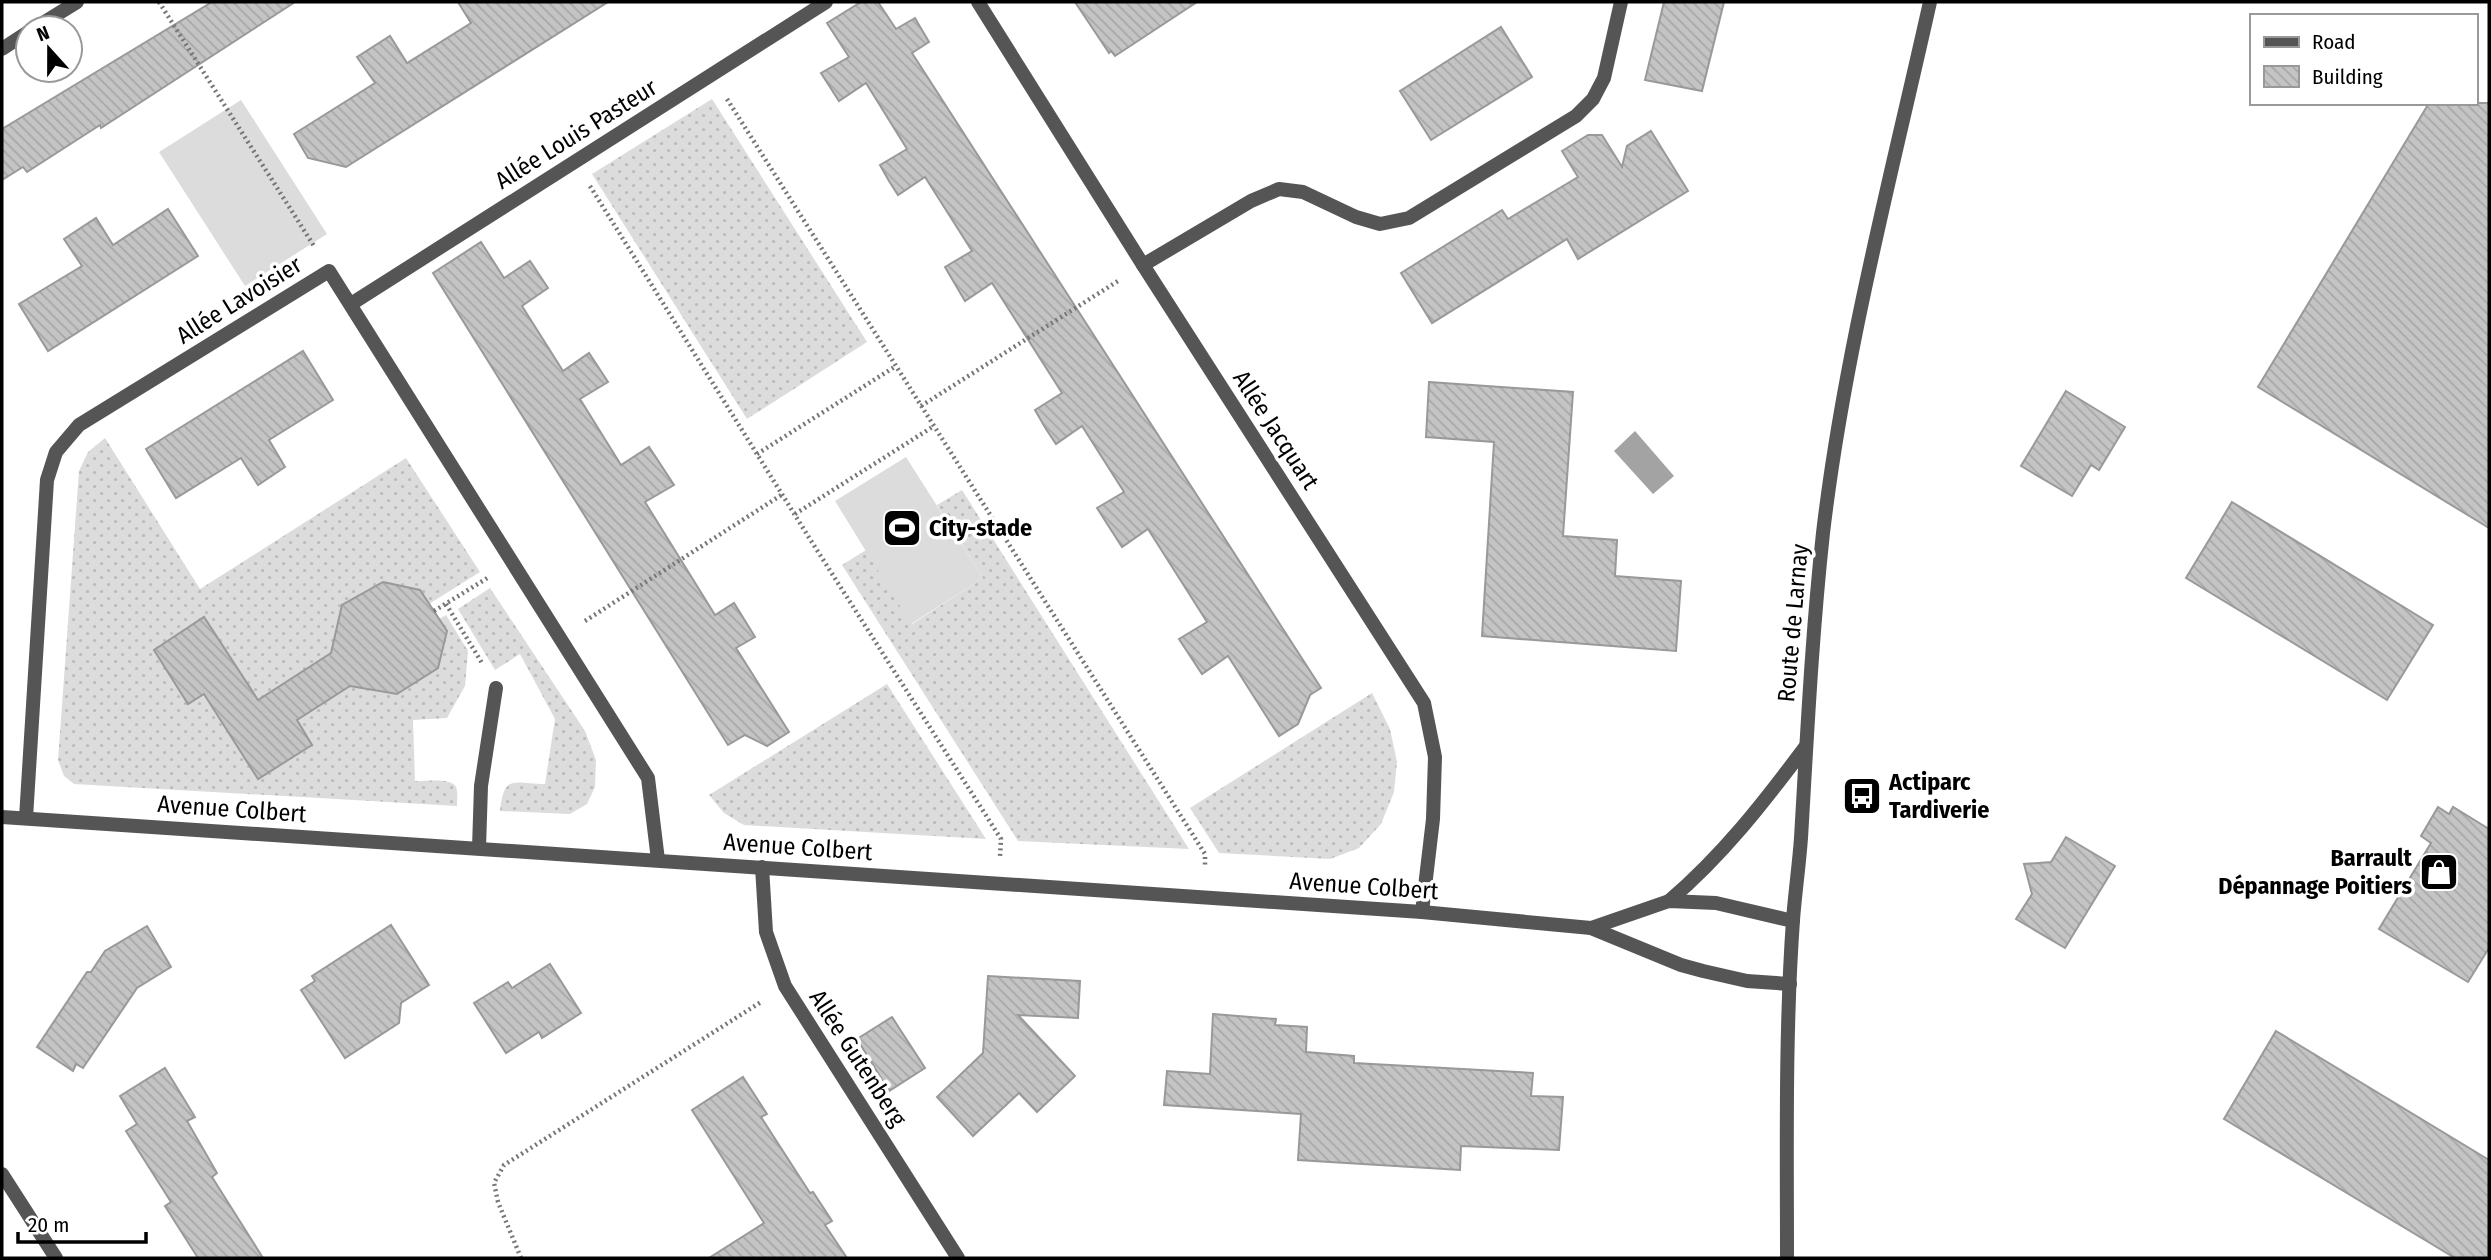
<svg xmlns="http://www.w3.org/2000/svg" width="2491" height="1260" font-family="'Fira Sans Condensed',sans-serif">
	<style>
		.grass { fill: url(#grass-dots) }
		.garden { fill: #dcdcdc }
		.water { fill: #a3a3a3 }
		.building { fill: url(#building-back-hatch); stroke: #999; stroke-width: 2 }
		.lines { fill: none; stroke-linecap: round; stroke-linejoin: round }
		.path { stroke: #777; stroke-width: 4.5; stroke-dasharray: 2 3.5; stroke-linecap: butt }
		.service { stroke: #555; stroke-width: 14 }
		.minor { stroke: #555; stroke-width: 14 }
		.tertiary { stroke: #555; stroke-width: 14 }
		.labels { text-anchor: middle; stroke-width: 7; stroke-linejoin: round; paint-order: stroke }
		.street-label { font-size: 24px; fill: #000; stroke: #fff }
		.poi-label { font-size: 24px; font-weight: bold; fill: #000; stroke: #fff; text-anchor: start }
	</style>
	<defs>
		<pattern id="grass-dots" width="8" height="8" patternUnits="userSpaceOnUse" patternTransform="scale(1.75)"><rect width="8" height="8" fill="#dcdcdc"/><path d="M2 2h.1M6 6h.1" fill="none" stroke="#bbb" stroke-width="1.8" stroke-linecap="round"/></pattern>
		<pattern id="building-back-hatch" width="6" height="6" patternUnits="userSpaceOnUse" patternTransform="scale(1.75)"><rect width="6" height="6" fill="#c4c4c4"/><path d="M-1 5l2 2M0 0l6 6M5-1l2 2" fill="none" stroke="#a7a7a7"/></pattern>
	</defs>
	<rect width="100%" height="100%" fill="#fff"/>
	<!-- grass -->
	<g class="grass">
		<path d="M712,99l155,243 -120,77 -155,-245z"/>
		<path d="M105,438l95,151 206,-131 74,114 -51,32 -9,-14 -38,-8 -40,23 -10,43 28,40 37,6 41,-26 9,-37 -8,-12 7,-4 22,36 -3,35 -18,32 -34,2 2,61c10,1 35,-4 41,6 2,5 1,14 1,19l-383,-22 -10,-8 -6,-16 21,-289 9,-19z"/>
		<path d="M962,490l227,359 -171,-8 -176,-276 24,-15 46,74 71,-46 -46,-73z"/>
		<path d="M490,588l95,143 11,29 -1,27 -8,17 -17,10 -70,-3c4,-38 14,-27 45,-27l10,-65 -35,-65 -25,16 -37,-61z"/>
		<path d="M887,684l99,155 -242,-14 -20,-12 -15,-18z"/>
		<path d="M1372,693l18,36 7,33 -3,30 -13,32 -22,24 -29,11 -111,-6 -29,-45z"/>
	</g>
	<!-- garden -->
	<g class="garden">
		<path d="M241,100l86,134 -82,52 -86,-134z"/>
		<path d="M906,457l77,121 -72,46 -76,-123z"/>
	</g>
	<!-- water -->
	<path class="water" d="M1635,431l39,45 -21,18 -39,-43z"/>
	<!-- building -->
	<g class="building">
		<path d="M212,2h83l-194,126 -1,-3 -73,47 -4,-5 -21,13v-51z"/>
		<path d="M458,2h150l-262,165 -38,-9 -14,-24 81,-51 -18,-26 33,-21 17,27 64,-40z"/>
		<path d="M861,2h17l18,27 19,-11 14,24 -17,11 409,635 -11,7 -12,29 -19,12 -51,-80 -26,18 -23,-35 28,-17 -59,-93 -26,18 -25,-39 27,-16 -42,-66 -26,18 -10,-15 -11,-19 27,-17 -70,-110 -27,18 -20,-34 27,-16 -47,-74 -27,18 -9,-14 -9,-16 27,-16 -41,-66 -27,18 -18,-28 28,-16 -22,-34z"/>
		<path d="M1075,2h122l-82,54 -4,-5 -2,2z"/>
		<path d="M1664,2h60l-22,89 -57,-11z"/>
		<path d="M1501,27l31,50 -101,63 -31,-49z"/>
		<path d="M2429,103h60v425l-231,-141z"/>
		<path d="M1651,131l37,60 -110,68 -11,-20 -135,84 -31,-50 101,-63 6,9 70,-42 -16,-26 26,-16h14l20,32 5,-21z"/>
		<path d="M168,209l30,47 -150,95 -29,-47 63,-38 -18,-27 32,-21 17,27z"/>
		<path d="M481,242l23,36 26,-17 18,27 -26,18 41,65 26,-18 19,29 -28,17 41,66 28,-18 25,38 -29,17 70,113 19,-12 21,34 -19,11 53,84 -22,14 -22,-11 -17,10 -295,-472z"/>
		<path d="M303,351l30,49 -64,40 16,27 -27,18 -17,-27 -65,40 -30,-49z"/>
		<path d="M1429,382l144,10 -10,144 54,4 -2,36 66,5 -5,70 -194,-15 12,-194 -68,-5z"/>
		<path d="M2066,391l59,36 -26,43 -8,-5 -19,31 -51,-30z"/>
		<path d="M2232,502l201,123 -46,75 -201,-122z"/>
		<path d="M383,582l37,8 27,41 -9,37 -41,26 -47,-8 -53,34 15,25 -54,34 -54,-85 -16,10 -34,-54 50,-33 54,83 73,-47 11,-48z"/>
		<path d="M2438,807l11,7 4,-7 36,22v119l-21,34 -89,-53 52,-86 -10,-7z"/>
		<path d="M2066,837l49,29 -50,82 -49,-29 16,-25 -8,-30 27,-2z"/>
		<path d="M391,925l38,60 -28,18 -2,20 -54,35 -44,-68 14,-9 -3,-5z"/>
		<path d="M147,926l24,41 -34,21 -54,80 -7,-4 -3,7 -36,-24 50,-75h4l14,-21z"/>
		<path d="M550,964l31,49 -39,25 -3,-6 -33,21 -32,-50 34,-21 4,6z"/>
		<path d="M988,976l92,5 -2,37 -60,-3 57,61 -38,36 -18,-19 -46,43 -36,-39 46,-44z"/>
		<path d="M1213,1014l63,5 -1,6 32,2 -1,25 48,4v7l179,10 -2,23 32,1 -4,53 -98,-4 -1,24 -162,-10 3,-46 -137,-9 3,-34 43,3z"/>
		<path d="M892,1017l33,51 -36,23 -32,-52z"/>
		<path d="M2276,1031l213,129v98h-34l-231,-139z"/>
		<path d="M165,1068l30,49 -8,4 30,52 -5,4 51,81h-65l-33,-52 6,-4 -45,-71 11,-7 -17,-28z"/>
		<path d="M743,1077l24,37 -6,3 49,76 3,-1 19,29 -7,4 22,33h-138l55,-35 -72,-113z"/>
	</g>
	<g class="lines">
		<!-- path -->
		<g class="path">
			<path d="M159,2l155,244"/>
			<path d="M727,99l478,755v14"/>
			<path d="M590,186l218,350 193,303 -1,18"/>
			<path d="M921,406l197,-125"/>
			<path d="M757,454l139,-88"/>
			<path d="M795,514l139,-88"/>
			<path d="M446,604l36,59"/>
			<path d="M434,611l55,-34"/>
			<path d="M585,621l198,-127"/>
			<path d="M521,1258l-23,-56 -4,-19 10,-18 257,-163"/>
		</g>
		<!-- service -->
		<path class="service" d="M479,848l2,-62 15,-98"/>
		<!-- minor -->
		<g class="minor">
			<path d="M978,2l165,263 281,438 11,54 -2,62 -11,93"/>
			<path d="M35,28l42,-26"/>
			<path d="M2,49l26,-17"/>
			<path d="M1143,265l108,-64 28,-12 24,3 53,25 24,7 29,-6 167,-102 17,-17 11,-21 17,-76"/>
			<path d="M351,304l475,-302"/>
			<path d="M2,817l1420,95 169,16 90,37 22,6 44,10 43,3"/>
			<path d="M26,818l21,-338 9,-28 23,-27 250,-154 319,507 10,82"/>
			<path d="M762,867l4,65 19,54 173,272"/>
			<path d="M1669,901c54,-46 95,-99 137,-155"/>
			<path d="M1591,928l78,-27 47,2 77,18"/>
			<path d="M2,1174l54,84"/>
		</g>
		<!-- tertiary -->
		<path class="tertiary" d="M1787,1258c0,-112 -2,-225 6,-338 2,-27 6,-54 8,-82 6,-102 11,-204 22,-305 21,-179 68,-356 107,-531"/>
	</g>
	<!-- icons -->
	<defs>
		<g id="stadium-square" transform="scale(2.0125)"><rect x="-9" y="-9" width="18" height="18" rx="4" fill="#000" stroke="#fff"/><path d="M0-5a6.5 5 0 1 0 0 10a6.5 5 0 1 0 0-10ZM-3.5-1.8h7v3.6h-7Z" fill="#fff"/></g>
		<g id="bus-square" transform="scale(2.0125)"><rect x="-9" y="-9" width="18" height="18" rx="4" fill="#000" stroke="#fff"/><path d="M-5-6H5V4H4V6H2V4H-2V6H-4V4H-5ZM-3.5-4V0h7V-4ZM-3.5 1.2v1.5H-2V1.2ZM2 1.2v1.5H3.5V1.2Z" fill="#fff"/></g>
		<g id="shop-square" transform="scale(2.0125)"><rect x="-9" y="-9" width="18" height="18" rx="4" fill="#000" stroke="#fff"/><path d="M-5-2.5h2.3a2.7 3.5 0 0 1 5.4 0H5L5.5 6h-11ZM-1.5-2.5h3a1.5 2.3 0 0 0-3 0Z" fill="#fff"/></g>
	</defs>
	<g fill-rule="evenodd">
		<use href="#stadium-square" x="902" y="528"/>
		<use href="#bus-square" x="1862" y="796"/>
		<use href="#shop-square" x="2439" y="872"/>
	</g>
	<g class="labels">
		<!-- street labels -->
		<g class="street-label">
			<text transform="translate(576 134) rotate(-32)" y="8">Allée Louis Pasteur</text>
			<text transform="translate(239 300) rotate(-32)" y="8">Allée Lavoisier</text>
			<text transform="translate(1276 430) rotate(57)" y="8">Allée Jacquart</text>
			<text transform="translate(1793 623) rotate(-85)" y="8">Route de Larnay</text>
			<text transform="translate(232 809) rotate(4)" y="8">Avenue Colbert</text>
			<text transform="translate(798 847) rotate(4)" y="8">Avenue Colbert</text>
			<text transform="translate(1364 886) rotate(4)" y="8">Avenue Colbert</text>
			<text transform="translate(858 1058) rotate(57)" y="8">Allée Gutenberg</text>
		</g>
		<!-- poi labels -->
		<g class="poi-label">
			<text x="929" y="536">City-stade</text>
			<text x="1889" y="790">Actiparc<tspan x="1889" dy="28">Tardiverie</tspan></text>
			<text x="2412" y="866" text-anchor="end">Barrault<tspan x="2412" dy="28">Dépannage Poitiers</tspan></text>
		</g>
	</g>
	<!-- border -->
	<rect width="2491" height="1260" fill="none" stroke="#000000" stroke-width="7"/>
	<!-- legend -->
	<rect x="2250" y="14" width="228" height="91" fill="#ffffff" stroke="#999999" stroke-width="2"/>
	<rect x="2264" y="37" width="35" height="10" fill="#555555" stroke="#999999" stroke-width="2"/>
	<text x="2312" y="49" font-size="21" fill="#000000">Road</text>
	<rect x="2264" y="66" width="35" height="21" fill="url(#building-back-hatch)" stroke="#999999" stroke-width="2"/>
	<text x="2312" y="84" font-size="21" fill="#000000">Building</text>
	<!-- north arrow -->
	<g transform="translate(49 49) rotate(339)"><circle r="33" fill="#ffffff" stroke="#999999" stroke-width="2"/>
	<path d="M0-5L12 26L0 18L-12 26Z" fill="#000000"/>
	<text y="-10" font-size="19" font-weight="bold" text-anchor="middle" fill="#000000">N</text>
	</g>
	<!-- scale -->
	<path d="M18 1232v10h128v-10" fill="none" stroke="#000000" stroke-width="3.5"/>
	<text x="28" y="1232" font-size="21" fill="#000000" stroke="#ffffff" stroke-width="5" paint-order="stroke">20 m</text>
</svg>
